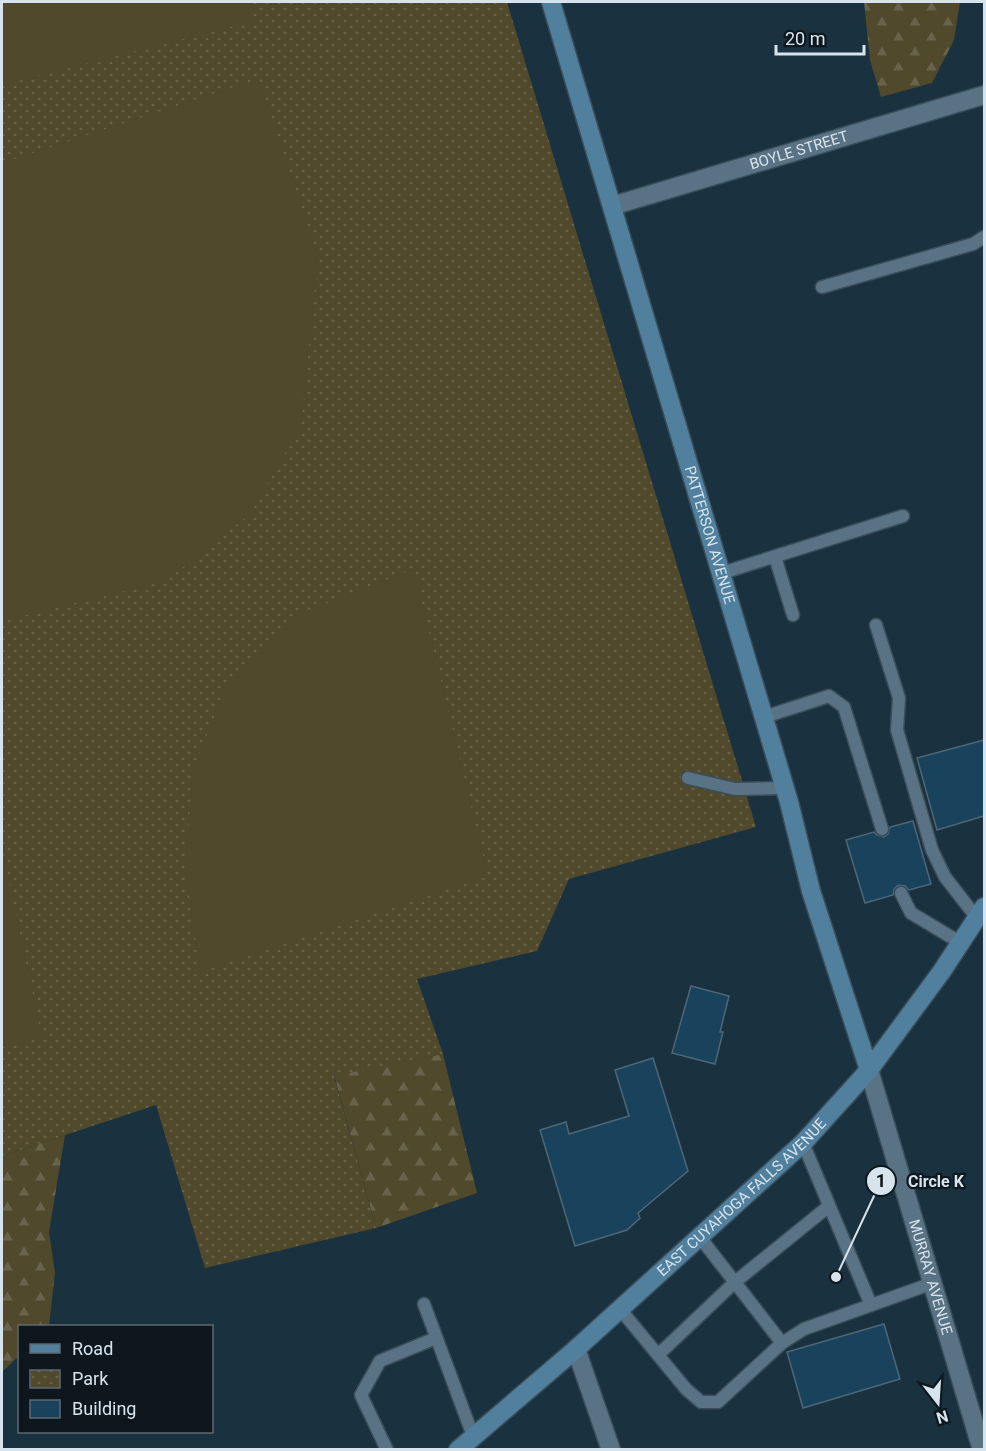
<svg xmlns="http://www.w3.org/2000/svg" width="986" height="1451" font-family="Roboto,sans-serif">
	<style>
		.forest { fill: url(#forest-firs) }
		.park { fill: url(#park-dots) }
		.garden { fill: #50492b }
		.building { fill: #19435c; stroke: #4e6777; stroke-width: 1.5 }
		.lines { fill: none; stroke-linecap: round; stroke-linejoin: round }
		.lane-casing { stroke: #3a4d5a; stroke-width: 15 }
		.street-casing { stroke: #3a4d5a; stroke-width: 21 }
		.secondary-casing { stroke: #3a4d5a; stroke-width: 21 }
		.lane { stroke: #5a7384; stroke-width: 12 }
		.street { stroke: #5a7384; stroke-width: 18 }
		.secondary { stroke: #50809d; stroke-width: 18 }
		.labels { text-anchor: middle; stroke-width: 4.5; stroke-linejoin: round; paint-order: stroke }
		.street-label { font-size: 15px; fill: #d7e4ee; stroke: #0e171e }
		.leader { fill: none; stroke: #d7e4ee; stroke-width: 2 }
		.callout-dot { fill: #d7e4ee; stroke: #0e171e; stroke-width: 2 }
		.mark-label { font-size: 18px; text-anchor: middle; font-weight: bold; fill: #111 }
		.callout-label { font-size: 16px; text-anchor: middle; font-weight: bold; fill: #d7e4ee; stroke: #0e171e; stroke-width: 4.5; stroke-linejoin: round; paint-order: stroke }
	</style>
	<defs>
		<pattern id="forest-firs" width="22" height="20" patternUnits="userSpaceOnUse" patternTransform="scale(1.5)"><rect width="22" height="20" fill="#50492b"/><path d="M5 1l3.5 6h-7zM16 11l3.5 6h-7z" fill="#68634a"/></pattern>
		<pattern id="park-dots" width="8" height="8" patternUnits="userSpaceOnUse" patternTransform="scale(1.5)"><rect width="8" height="8" fill="#50492b"/><path d="M2 2h.1M6 6h.1" fill="none" stroke="#68634a" stroke-width="1.8" stroke-linecap="round"/></pattern>
	</defs>
	<rect width="100%" height="100%" fill="#1a313f"/>
	<!-- forest -->
	<g class="forest">
		<path d="M864,2h96l-6,38 -22,43 -51,14 -11,-37z"/>
		<path d="M443,1054l34,139 -101,35 -42,-153z"/>
		<path d="M65,1135l-16,97 6,41 -6,53h-29l-1,30 -17,16v-216z"/>
	</g>
	<!-- park -->
	<path class="park" d="M2,2h505l249,825 -187,52 -32,72 -120,28 26,75 -109,22 42,152 -171,40 -49,-163 -154,51z"/>
	<!-- garden -->
	<g class="garden">
		<path d="M2,2h245l8,19 -253,64z"/>
		<path d="M258,79l60,179 -17,168 -51,88 -84,67 -164,40v-458z"/>
		<path d="M414,569l74,307 -288,96 -15,-105 8,-95 30,-79 79,-80z"/>
		<path d="M2,849l40,189 -40,9z"/>
	</g>
	<!-- building -->
	<g class="building">
		<path d="M984,740v76l-47,14 -20,-72z"/>
		<path d="M913,821l18,63 -22,6 -4,-4 -7,-1 -4,4 -1,6 -28,8 -19,-63 28,-8 3,3 7,2 4,-3 2,-7z"/>
		<path d="M691,986l38,10 -9,36h3l-8,32 -43,-11z"/>
		<path d="M653,1058l35,113 -50,42 2,5 -13,12 -52,16 -35,-116 26,-8 3,12 60,-18 -14,-46z"/>
		<path d="M884,1324l16,55 -97,29 -16,-56z"/>
	</g>
	<g class="lines">
		<!-- lane casing -->
		<g class="lane-casing">
			<g id="lane">
				<path d="M822,287l151,-43 11,-7"/>
				<path d="M775,557l18,58"/>
				<path d="M722,573l181,-57"/>
				<path d="M876,625l23,73 -2,32 35,120 13,27 32,41"/>
				<path d="M764,717l65,-21 15,11 38,122"/>
				<path d="M688,778l47,11 50,-1"/>
				<path d="M901,893l10,20 50,30"/>
				<path d="M803,1143l68,162"/>
				<path d="M699,1236l83,107"/>
				<path d="M424,1304l49,132"/>
				<path d="M620,1309l66,80 15,13h17l64,-59 22,-14 129,-46"/>
				<path d="M658,1355l77,-73 94,-76"/>
				<path d="M387,1450l-26,-55 19,-34 56,-23"/>
			</g>
		</g>
		<!-- street casing -->
		<g class="street-casing">
			<g id="street">
				<path id="s1" d="M612,206l372,-111"/>
				<path id="s2" d="M869,1070l113,380"/>
				<path d="M576,1349l35,101"/>
			</g>
		</g>
		<!-- secondary casing -->
		<g class="secondary-casing">
			<g id="secondary">
				<path id="s3" d="M551,2l238,800 22,89 58,179"/>
				<path id="s4" d="M458,1450l118,-101 227,-206 66,-73 73,-99 42,-64"/>
			</g>
		</g>
		<!-- lane -->
		<use href="#lane" class="lane"/>
		<!-- street -->
		<use href="#street" class="street"/>
		<!-- secondary -->
		<use href="#secondary" class="secondary"/>
	</g>
	<g class="labels">
		<!-- street labels -->
		<g class="street-label">
			<text dy="5" stroke="none"><textPath href="#s1" startOffset="195">BOYLE STREET</textPath></text>
			<text dy="5" stroke="none"><textPath href="#s3" startOffset="556">PATTERSON AVENUE</textPath></text>
			<text dy="5" stroke="none"><textPath href="#s4" startOffset="380">EAST CUYAHOGA FALLS AVENUE</textPath></text>
			<text dy="5" stroke="none"><textPath href="#s2" startOffset="216">MURRAY AVENUE</textPath></text>
		</g>
	</g>
	<!-- callouts -->
	<path class="leader" d="M836 1277L881 1181"/>
	<g class="callout-dot">
		<circle cx="836" cy="1277" r="6"/>
		<circle cx="881" cy="1181" r="15"/>
	</g>
	<g class="mark-label">
		<text x="881" y="1187">1</text>
	</g>
	<g class="callout-label">
		<text x="936" y="1187">Circle K</text>
	</g>
	<!-- border -->
	<rect width="986" height="1451" fill="none" stroke="#d7e4ee" stroke-width="6"/>
	<!-- legend -->
	<rect x="18" y="1325" width="195" height="108" fill="#0e171e" stroke="#5e6971" stroke-width="1.5"/>
	<rect x="30" y="1344" width="30" height="9" fill="#50809d" stroke="#5e6971" stroke-width="1.5"/>
	<text x="72" y="1355" font-size="18" fill="#d7e4ee">Road</text>
	<rect x="30" y="1370" width="30" height="18" fill="url(#park-dots)" stroke="#5e6971" stroke-width="1.5"/>
	<text x="72" y="1385" font-size="18" fill="#d7e4ee">Park</text>
	<rect x="30" y="1400" width="30" height="18" fill="#19435c" stroke="#5e6971" stroke-width="1.5"/>
	<text x="72" y="1415" font-size="18" fill="#d7e4ee">Building</text>
	<!-- north arrow -->
	<g transform="translate(938 1403) rotate(163)" stroke="#0e171e" stroke-width="4.5" paint-order="stroke">
	<path d="M0-4.5L10 22L0 15L-10 22Z" fill="#d7e4ee"/>
	<text y="-9" font-size="16" font-weight="bold" text-anchor="middle" fill="#d7e4ee">N</text>
	</g>
	<!-- scale -->
	<path d="M776 45v9h88v-9" fill="none" stroke="#d7e4ee" stroke-width="3"/>
	<text x="785" y="45" font-size="18" fill="#d7e4ee" stroke="#0e171e" stroke-width="4.5" paint-order="stroke">20 m</text>
</svg>
